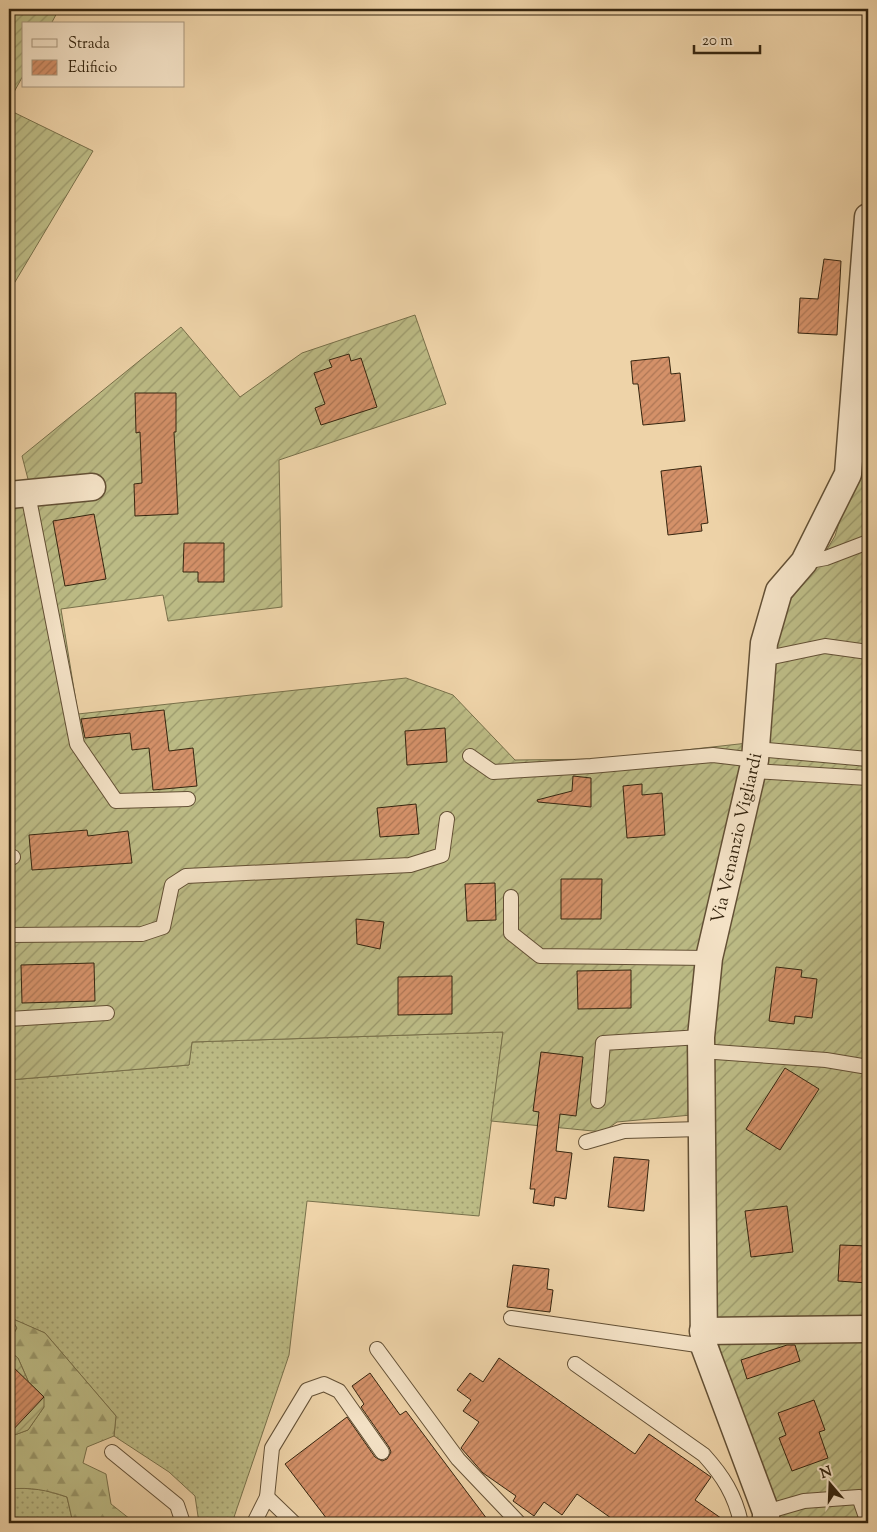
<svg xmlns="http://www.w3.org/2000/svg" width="877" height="1532" font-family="'Sorts Mill Goudy',serif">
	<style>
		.grass { fill: url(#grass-dots); stroke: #78704a }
		.forest { fill: url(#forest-firs); stroke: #78704a }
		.garden { fill: url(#garden-furrows); stroke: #78704a }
		.building { fill: url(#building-hatch); stroke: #35250f }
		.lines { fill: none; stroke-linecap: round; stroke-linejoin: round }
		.lane-casing { stroke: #635035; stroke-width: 16 }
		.street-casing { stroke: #635035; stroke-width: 29 }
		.lane { stroke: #f4e2c6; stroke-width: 14 }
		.street { stroke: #f4e2c6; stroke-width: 26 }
		.labels { text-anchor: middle; stroke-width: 4; stroke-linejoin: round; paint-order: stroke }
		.street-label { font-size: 18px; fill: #35250f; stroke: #f4e2c6 }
	</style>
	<defs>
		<pattern id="grass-dots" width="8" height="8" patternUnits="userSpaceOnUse" patternTransform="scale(1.25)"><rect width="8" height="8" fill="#bcbb85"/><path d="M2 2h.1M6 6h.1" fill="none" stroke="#9a986b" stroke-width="1.8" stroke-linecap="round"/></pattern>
		<pattern id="forest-firs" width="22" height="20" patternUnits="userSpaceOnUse" patternTransform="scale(1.25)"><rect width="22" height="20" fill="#bcbb85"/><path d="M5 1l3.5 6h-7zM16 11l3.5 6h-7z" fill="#9a986b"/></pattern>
		<pattern id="garden-furrows" width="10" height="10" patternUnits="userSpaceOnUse" patternTransform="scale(1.25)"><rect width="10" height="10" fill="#bcbb85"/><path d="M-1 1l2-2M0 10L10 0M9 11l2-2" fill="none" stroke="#9a986b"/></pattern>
		<pattern id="building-hatch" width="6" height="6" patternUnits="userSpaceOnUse" patternTransform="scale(1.25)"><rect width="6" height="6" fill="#d49169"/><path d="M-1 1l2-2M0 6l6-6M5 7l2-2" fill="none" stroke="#ad7655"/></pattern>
	</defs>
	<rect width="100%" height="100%" fill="#eed3a8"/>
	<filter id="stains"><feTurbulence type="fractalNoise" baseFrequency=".004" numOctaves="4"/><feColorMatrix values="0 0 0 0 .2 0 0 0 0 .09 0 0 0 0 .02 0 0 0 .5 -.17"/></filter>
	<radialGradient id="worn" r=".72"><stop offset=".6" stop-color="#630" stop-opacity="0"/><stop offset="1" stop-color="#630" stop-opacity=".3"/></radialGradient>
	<!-- grass -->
	<g class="grass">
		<path d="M503,1032l-24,184 -172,-15 -18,154 -57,168h-33l-4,-27 -26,-24 -55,-36 2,-20 -71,-83 -33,-14 5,9 -8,14v-262l180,-15 3,-23z"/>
		<path d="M22,1488l22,2 23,7 6,26h-64v-34z"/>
	</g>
	<!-- forest -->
	<path class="forest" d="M11,1318l34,15 71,83 -2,20 -27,11 -4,16 23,11 5,30 24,19h-62l-6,-26c-20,-7 -37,-10 -58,-8v-52l19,-7 16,-23 -15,-24 -11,-25 -9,-7v-9l8,-14z"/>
	<!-- garden -->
	<g class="garden">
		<path d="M9,9h50l-8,15h-27v50l-15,27z"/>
		<path d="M9,110l84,41 -84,141z"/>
		<path d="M415,315l31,89 -167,56 3,147 -114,14 -5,-26 -102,14 17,105 328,-36 47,17 62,65 89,-1 144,-16 -57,372 -74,7 -14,10 -112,-11 12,-89 -311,10 -3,23 -180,15v-595l20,-2 -7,-27 159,-129 59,70 62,-44z"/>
		<path d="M868,409v1114h-88c-19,-70 -54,-136 -68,-207l-3,-204 11,-155 52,-314 14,-38 28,-34 21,-35 25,-82z"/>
		<path d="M9,1351l9,7 11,25 15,14v10l-16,23 -19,7z"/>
	</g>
	<!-- building -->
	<g class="building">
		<path d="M824,259l17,2 -4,74 -39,-2 2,-35 18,1z"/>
		<path d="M349,354l2,7 10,-3 16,49 -56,18 -6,-17 10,-4 -11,-31 18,-6 -3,-7z"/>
		<path d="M669,357l2,17 9,-1 5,48 -42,4 -5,-41h-5l-2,-23z"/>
		<path d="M135,393h41v39h-2l4,82 -43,2 -1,-32 8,-1 -2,-51 -4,1z"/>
		<path d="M701,466l7,57 -7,1 1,7 -34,4 -7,-64z"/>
		<path d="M94,514l12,65 -41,7 -12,-65z"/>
		<path d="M184,543h40v39h-26v-10h-15z"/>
		<path d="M164,710l5,41 24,-3 4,38 -44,4 -4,-42 -17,2 -2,-17 -45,5 -4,-19z"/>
		<path d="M445,728l2,34 -40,3 -2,-34z"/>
		<path d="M573,776l18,2v29l-53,-5 -1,-2 35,-9z"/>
		<path d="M642,784v11l20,-2 3,42 -38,3 -4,-52z"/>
		<path d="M416,804l3,30 -39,3 -3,-29z"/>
		<path d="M87,830l1,6 40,-5 4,32 -100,7 -3,-35z"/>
		<path d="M561,879h41l-1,40h-40z"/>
		<path d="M495,883l1,37 -29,1 -2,-37z"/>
		<path d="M356,919l28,3 -4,27 -23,-5z"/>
		<path d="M94,963l1,38 -73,2 -1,-38z"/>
		<path d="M776,967l26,3 -1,7 16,2 -5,39 -17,-2 -1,8 -25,-3z"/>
		<path d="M631,970v38l-53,1 -1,-38z"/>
		<path d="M452,976v38l-54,1v-38z"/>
		<path d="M541,1052l42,5 -7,59 -16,-2 -4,37 16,2 -6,46 -11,-2 -1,9 -21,-3 2,-14h-5l9,-77 -6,-1z"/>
		<path d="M785,1068l34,21 -39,61 -34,-21z"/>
		<path d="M614,1157l35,3 -5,51 -36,-4z"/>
		<path d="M787,1206l6,46 -42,5 -6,-46z"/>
		<path d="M840,1245l28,1v33h-2l1,4 -29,-2z"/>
		<path d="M513,1265l36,4 -2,20 6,1 -3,22 -43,-5z"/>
		<path d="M787,1345h8l5,16 -53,18 -6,-19z"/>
		<path d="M499,1358l136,96 14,-20 62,43 -16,23 33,23h-110l-41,-29 -15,21 -18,-13 -10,14 -21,-15 3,-5 -33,-23 -22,-25 18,-26 -16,-11 8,-11 -14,-10 13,-17 13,9z"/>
		<path d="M9,1363l35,34 -35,37z"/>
		<path d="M370,1373l30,42 6,-4 84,112h-160l-45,-59 62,-47 28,40 7,4 5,-2 4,-7 -2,-5 -28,-40 3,-3 -12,-18z"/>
		<path d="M814,1400l11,30 -6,2 9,26 -36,13 -13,-33 7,-3 -8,-22z"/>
	</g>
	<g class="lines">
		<!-- lane casing -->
		<g class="lane-casing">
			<g id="lane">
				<path d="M28,494l49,250 39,57 72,-2"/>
				<path d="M804,562l22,-4 42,-16"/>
				<path d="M763,659l62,-13 43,6"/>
				<path d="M756,749l112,10"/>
				<path d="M470,756l23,16 98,-6 122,-11 42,5"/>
				<path d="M753,771l115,7"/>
				<path d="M9,859l4,-2"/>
				<path d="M511,897v36l29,23 169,2"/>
				<path d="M9,935l133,-1 21,-7 9,-42 14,-9 224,-11 32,-10 5,-36"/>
				<path d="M9,1019l98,-6"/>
				<path d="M701,1051l125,9 42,7"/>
				<path d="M598,1101l5,-58 98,-6"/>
				<path d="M586,1142l38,-11 77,-2"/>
				<path d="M511,1318l193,28"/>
				<path d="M377,1349l81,110 61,64"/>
				<path d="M575,1364l129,91c19,21 31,40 37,68"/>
				<path d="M112,1452l65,53 6,18"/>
				<path d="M267,1497l5,-49 35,-58 17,-6 15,7 43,61"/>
				<path d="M766,1512l38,-11 55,-4 9,26"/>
				<path d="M254,1523l13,-26 27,26"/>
			</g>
		</g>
		<!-- street casing -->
		<g class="street-casing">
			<g id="street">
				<path d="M9,495l83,-8"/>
				<path d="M703,1331l165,-2"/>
				<path d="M766,1523v-11l-62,-166 -3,-309 8,-79 46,-198 9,-117 15,-52 25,-29 44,-88 20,-257"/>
			</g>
		</g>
		<!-- lane -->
		<use href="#lane" class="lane"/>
		<!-- street -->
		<use href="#street" class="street"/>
	</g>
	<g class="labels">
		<!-- street labels -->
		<g class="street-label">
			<text transform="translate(736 838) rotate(-77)" y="6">Via Venanzio Vigliardi</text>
		</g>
	</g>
	<!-- margin -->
	<rect width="877" height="1532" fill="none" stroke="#eed3a8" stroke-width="30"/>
	<rect x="10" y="10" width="857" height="1512" fill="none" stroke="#35250f" stroke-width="2.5"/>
	<rect x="15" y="15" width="847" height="1502" fill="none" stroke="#35250f"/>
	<!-- legend -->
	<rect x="22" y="22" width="162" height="65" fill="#f4e2c6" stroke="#a8967d"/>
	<rect x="32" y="39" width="25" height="8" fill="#f4e2c6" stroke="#a8967d"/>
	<text x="68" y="48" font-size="15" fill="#35250f">Strada</text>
	<rect x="32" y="60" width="25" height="15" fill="url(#building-hatch)" stroke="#a8967d"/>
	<text x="68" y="72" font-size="15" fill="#35250f">Edificio</text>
	<!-- north arrow -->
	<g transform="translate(830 1484) rotate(341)" stroke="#f4e2c6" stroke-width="4" paint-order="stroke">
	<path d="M0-4L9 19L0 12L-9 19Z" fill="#35250f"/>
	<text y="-8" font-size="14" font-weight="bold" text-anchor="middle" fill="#35250f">N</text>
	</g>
	<!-- scale -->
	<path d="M694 45v8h66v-8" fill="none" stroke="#35250f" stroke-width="2.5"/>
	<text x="702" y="45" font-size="15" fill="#35250f" stroke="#f4e2c6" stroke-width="4" paint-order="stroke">20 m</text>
	<rect width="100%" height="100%" filter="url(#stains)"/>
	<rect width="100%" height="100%" fill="url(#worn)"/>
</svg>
